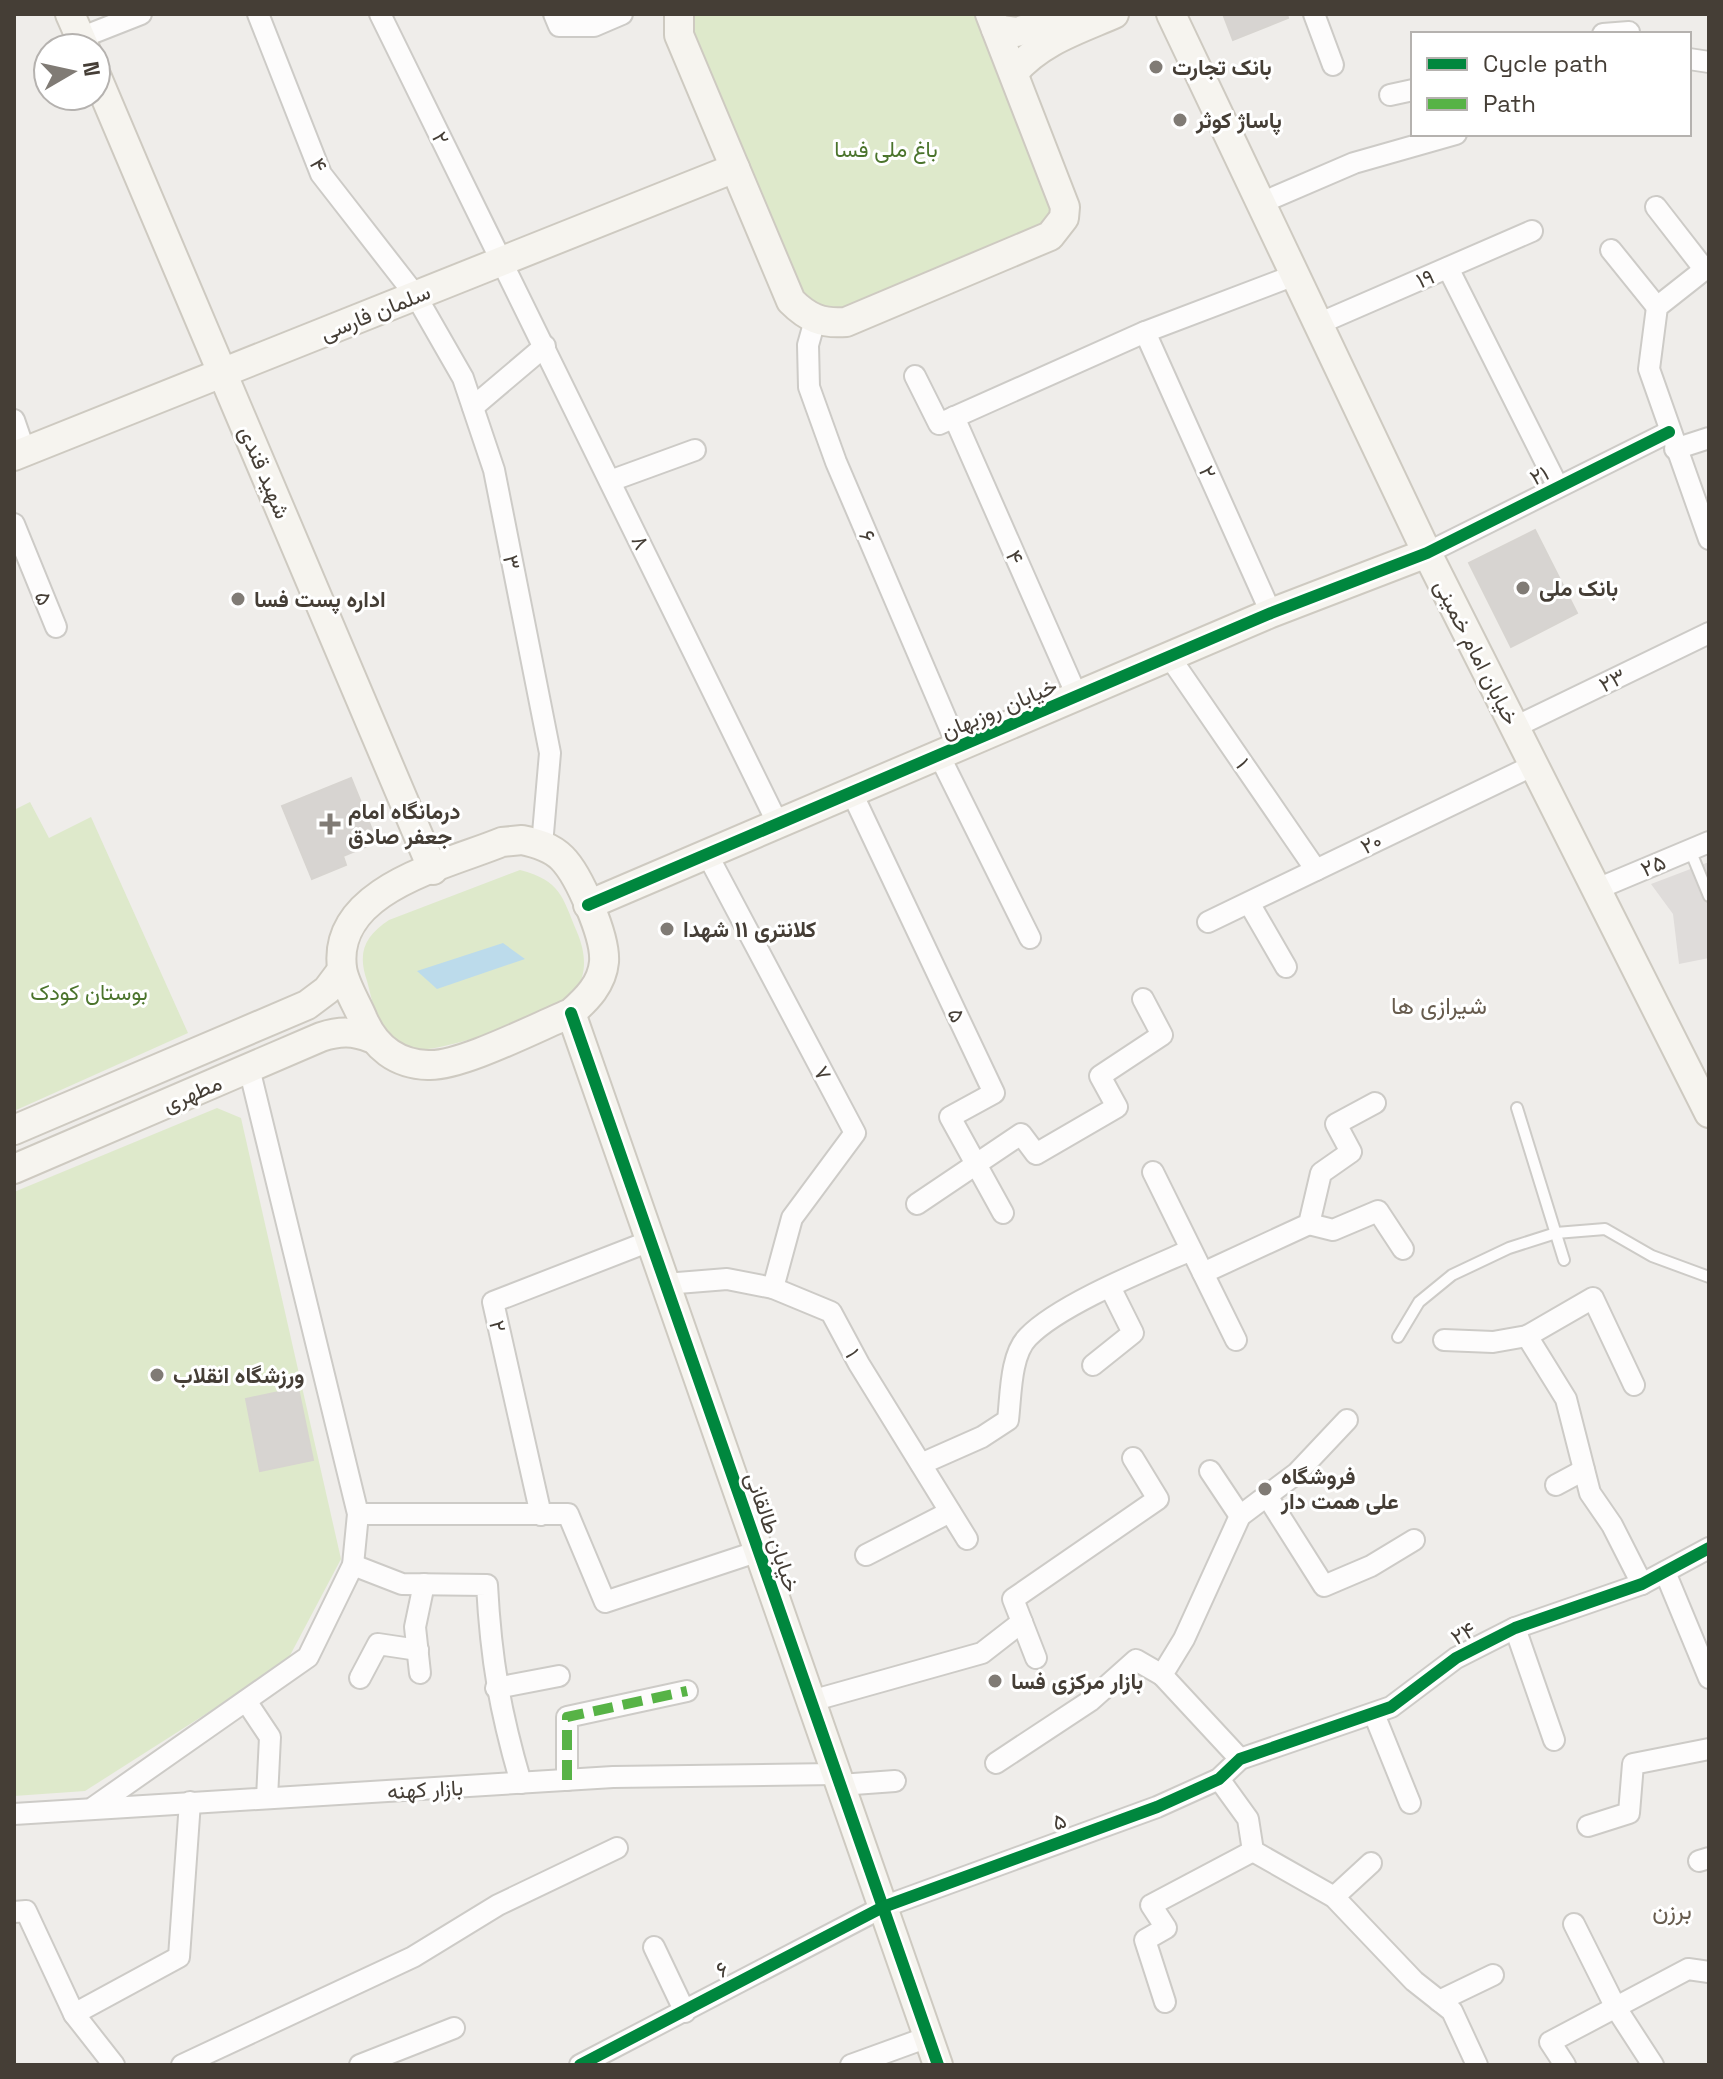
<svg xmlns="http://www.w3.org/2000/svg" width="1723" height="2079" font-family="'Space Grotesk',Vazirmatn,sans-serif">
	<style>
		.green { fill: #dee9cb }
		.parking { fill: #dfdcda }
		.water { fill: #bcdbeb }
		.building { fill: #d7d4d1; stroke: #d7d4d0; stroke-width: 2 }
		.lines { fill: none; stroke-linecap: round; stroke-linejoin: round }
		.lane-casing { stroke: #cdcbc7; stroke-width: 14 }
		.street-casing { stroke: #cdcbc7; stroke-width: 24 }
		.secondary-casing { stroke: #cecac1; stroke-width: 32 }
		.lane { stroke: #fdfcfc; stroke-width: 10 }
		.street { stroke: #fdfcfc; stroke-width: 20 }
		.secondary { stroke: #f6f4ef; stroke-width: 28 }
		.quiet { stroke: #57b346; stroke-width: 10; stroke-dasharray: 20 10; stroke-linecap: butt }
		.cycleway-casing { stroke: #fff; stroke-width: 17 }
		.cycleway { stroke: #00873e; stroke-width: 12 }
		.poi-dot { fill: #807b75; stroke: #fff; stroke-width: 3 }
		.labels { text-anchor: middle; stroke-width: 6; stroke-linejoin: round; paint-order: stroke }
		.poi-label { font-size: 22px; font-weight: bold; fill: #453e36; stroke: #fff; text-anchor: start }
		.street-label { font-size: 22px; fill: #453e36; stroke: #fff }
		.park-label { font-size: 22px; fill: #4b742c; stroke: #fff }
		.neighbourhood-label { font-size: 24px; fill: #675c4e; stroke: #fff }
	</style>
	<rect width="100%" height="100%" fill="#efedea"/>
	<!-- green -->
	<g class="green">
		<path d="M689,14h294l73,188 -11,26 -199,84 -45,-10 -115,-274z"/>
		<path d="M30,802l19,36 42,-21 97,216 -174,78v-301z"/>
		<path d="M520,870c41,11 42,26 57,62 8,19 11,40 -1,58 -15,23 -147,69 -174,59 -24,-10 -29,-47 -35,-68 -10,-29 -2,-45 22,-61z"/>
		<path d="M217,1108l24,10 100,441 -55,104 -201,128 -71,5v-604z"/>
	</g>
	<!-- parking -->
	<path class="parking" d="M1709,862v96l-30,6 -6,-50 -22,-30z"/>
	<!-- water -->
	<path class="water" d="M503,943l22,16 -88,30 -20,-18z"/>
	<!-- building -->
	<g class="building">
		<path d="M1223,14h64l1,4 -55,22z"/>
		<path d="M1535,530l42,83 -66,34 -42,-84z"/>
		<path d="M351,778l26,64 -34,14 3,9 -34,14 -30,-73z"/>
		<path d="M298,1388l15,72 -53,11 -14,-72z"/>
	</g>
	<g class="lines">
		<!-- lane casing -->
		<g class="lane-casing">
			<g id="lane">
				<path d="M1690,850l19,46"/>
				<path d="M1517,1108l47,152"/>
				<path d="M1398,1337l21,-35 33,-27 57,-27 47,-15 49,-4 47,27 57,21"/>
			</g>
		</g>
		<!-- street casing -->
		<g class="street-casing">
			<g id="street">
				<path d="M258,14l63,160 95,122 47,82 31,92 56,283 -8,92"/>
				<path d="M380,14l398,810"/>
				<path d="M554,14l5,12h35l28,-12"/>
				<path d="M1314,14l19,51"/>
				<path d="M1603,34l26,-2"/>
				<path d="M80,38l61,-24"/>
				<path d="M1689,59l20,3"/>
				<path d="M1390,95l23,-5"/>
				<path d="M1261,203l93,-40 102,-29"/>
				<path d="M1656,207l49,63 4,-1"/>
				<path d="M1611,250l46,57"/>
				<path d="M1709,266l-52,41 -8,62 60,170"/>
				<path d="M1448,268l110,219"/>
				<path d="M815,320l-7,25 1,42 27,75 122,285"/>
				<path d="M1318,324l214,-93"/>
				<path d="M1145,332l126,281"/>
				<path d="M915,376l24,48 206,-92 150,-57"/>
				<path d="M473,407l72,-61"/>
				<path d="M954,417l123,279"/>
				<path d="M14,420l11,32"/>
				<path d="M1675,449l34,-11"/>
				<path d="M610,481l85,-31"/>
				<path d="M14,524l42,103"/>
				<path d="M1427,553l242,-121"/>
				<path d="M1169,656l147,214"/>
				<path d="M1515,727l194,-94"/>
				<path d="M939,755l91,183"/>
				<path d="M852,793l142,300 -44,24 53,96"/>
				<path d="M707,854l148,279 -63,85 -19,70"/>
				<path d="M1597,889l112,-47"/>
				<path d="M1249,903l37,64"/>
				<path d="M1208,922l326,-157"/>
				<path d="M1153,1172l83,168"/>
				<path d="M917,1204l104,-70 15,20 81,-47 -17,-31 62,-41 -19,-36"/>
				<path d="M1309,1224l24,6 45,-19 25,38"/>
				<path d="M1203,1273l106,-49 12,-51 30,-21 -15,-28 39,-21"/>
				<path d="M665,1284l62,-5 46,9 58,24 28,52 108,175"/>
				<path d="M1527,1336l39,63 24,94 22,32 30,59"/>
				<path d="M1444,1340l49,2 34,-6 66,-38 41,87"/>
				<path d="M1093,1365l40,-32 -23,-46"/>
				<path d="M921,1464l61,-27 26,-17c3,-24 2,-65 20,-83 32,-33 120,-68 163,-87"/>
				<path d="M1210,1471l30,45"/>
				<path d="M1556,1485l28,-15"/>
				<path d="M1267,1496l57,90 47,-20 43,-26"/>
				<path d="M358,1514h210l37,88 154,-51"/>
				<path d="M541,1515l-48,-213 157,-61"/>
				<path d="M866,1555l84,-43"/>
				<path d="M353,1565l49,19 85,1c4,75 13,126 34,198"/>
				<path d="M1665,1572l44,106"/>
				<path d="M1515,1628l39,112"/>
				<path d="M1036,1658l-23,-59 145,-100 -25,-41"/>
				<path d="M420,1673l-5,-46 9,-43"/>
				<path d="M360,1678l18,-34 40,6"/>
				<path d="M496,1688l63,-12"/>
				<path d="M246,1701l24,36 -3,61"/>
				<path d="M811,1701l171,-48 40,-31"/>
				<path d="M1374,1714l36,89"/>
				<path d="M1240,1759l-78,-84 22,-36 56,-123 57,-43 50,-53"/>
				<path d="M996,1763l94,-62 46,-41 26,15"/>
				<path d="M1219,1779l29,40 5,32 81,46 80,84 38,30 25,54"/>
				<path d="M567,1780v-63l120,-26"/>
				<path d="M840,1785l55,-4"/>
				<path d="M94,1807l214,-150 45,-92 5,-51 -109,-446"/>
				<path d="M14,1814l599,-37 223,-3"/>
				<path d="M1588,1826l41,-13 4,-49 76,-15"/>
				<path d="M1699,1861l10,-3"/>
				<path d="M1334,1897l37,-34"/>
				<path d="M14,1912l12,-1 48,103 40,51"/>
				<path d="M1574,1924l42,84 37,57"/>
				<path d="M654,1947l31,65"/>
				<path d="M1439,2001l54,-26"/>
				<path d="M1165,2002l-20,-62 21,-12 -15,-23 102,-54"/>
				<path d="M74,2014l105,-57 11,-155"/>
				<path d="M182,2065l231,-108 85,-52 119,-57"/>
				<path d="M360,2065l94,-37"/>
				<path d="M580,2065l303,-158 274,-100 62,-28 21,-20 151,-52 65,-49 59,-30 127,-44 67,-36"/>
				<path d="M851,2065l77,-28"/>
				<path d="M1565,2065l-15,-23 138,-73 21,3"/>
			</g>
		</g>
		<!-- secondary casing -->
		<g class="secondary-casing">
			<g id="secondary">
				<path d="M70,14l15,34"/>
				<path d="M679,14v21l112,266c17,17 31,23 55,21l204,-86 14,-18 1,-11 -75,-193"/>
				<path d="M1171,14l256,539 282,560"/>
				<path d="M996,29l21,3 50,-16"/>
				<path d="M1014,72c27,-31 63,-42 100,-58"/>
				<path d="M96,75l337,795"/>
				<path d="M14,456l721,-288"/>
				<path d="M522,840c15,3 29,7 40,18 17,17 44,79 42,104 -2,22 -17,37 -33,51 -34,14 -111,54 -143,52 -32,-1 -53,-18 -65,-46 -6,-15 -19,-35 -21,-51 -10,-79 104,-103 160,-126z"/>
				<path d="M588,905l683,-292 156,-60"/>
				<path d="M571,1013l367,1052"/>
				<path d="M14,1130l293,-125 20,-15 15,-20"/>
				<path d="M14,1169l307,-132c19,-6 32,-6 50,1"/>
			</g>
		</g>
		<!-- lane -->
		<use href="#lane" class="lane"/>
		<!-- street -->
		<use href="#street" class="street"/>
		<!-- secondary -->
		<use href="#secondary" class="secondary"/>
		<!-- quiet -->
		<path class="quiet" d="M567,1780v-63l120,-26"/>
		<!-- cycleway casing -->
		<g class="cycleway-casing">
			<g id="cycleway">
				<path d="M588,905l683,-292 156,-60 242,-121"/>
				<path d="M571,1013l367,1052"/>
				<path d="M580,2065l303,-158 274,-100 62,-28 21,-20 151,-52 65,-49 59,-30 127,-44 67,-36"/>
			</g>
		</g>
		<!-- cycleway -->
		<use href="#cycleway" class="cycleway"/>
	</g>
	<!-- markers -->
	<g class="poi-dot">
		<circle cx="1156" cy="67" r="8"/>
		<circle cx="1180" cy="120" r="8"/>
		<circle cx="1523" cy="588" r="8"/>
		<circle cx="238" cy="599" r="8"/>
		<path d="M326 812h8v8h8v8h-8v8h-8v-8h-8v-8h8z"/>
		<circle cx="667" cy="929" r="8"/>
		<circle cx="157" cy="1375" r="8"/>
		<circle cx="1265" cy="1489" r="8"/>
		<circle cx="995" cy="1681" r="8"/>
	</g>
	<g class="labels">
		<!-- poi labels -->
		<g class="poi-label">
			<text x="1172" y="75">بانک تجارت</text>
			<text x="1196" y="128">پاساژ کوثر</text>
			<text x="1539" y="596">بانک ملی</text>
			<text x="254" y="607">اداره پست فسا</text>
			<text x="348" y="819">درمانگاه امام<tspan x="348" dy="25">جعفر صادق</tspan></text>
			<text x="683" y="937">کلانتری ۱۱ شهدا</text>
			<text x="173" y="1383">ورزشگاه انقلاب</text>
			<text x="1281" y="1484">فروشگاه<tspan x="1281" dy="25">علی همت دار</tspan></text>
			<text x="1011" y="1689">بازار مرکزی فسا</text>
		</g>
		<!-- street labels -->
		<g class="street-label">
			<text transform="translate(441 138) rotate(64)" y="8">۲</text>
			<text transform="translate(319 165) rotate(64)" y="8">۴</text>
			<text transform="translate(1425 278) rotate(-23)" y="8">۱۹</text>
			<text transform="translate(375 312) rotate(-22)" y="8">سلمان فارسی</text>
			<text transform="translate(265 472) rotate(67)" y="8">شهید قندی</text>
			<text transform="translate(1208 472) rotate(66)" y="8">۲</text>
			<text transform="translate(1539 475) rotate(-26)" y="8">۲۱</text>
			<text transform="translate(868 536) rotate(67)" y="8">۶</text>
			<text transform="translate(641 542) rotate(64)" y="8">۸</text>
			<text transform="translate(1015 557) rotate(66)" y="8">۴</text>
			<text transform="translate(512 562) rotate(79)" y="8">۳</text>
			<text transform="translate(44 598) rotate(68)" y="8">۵</text>
			<text transform="translate(1477 652) rotate(63)" y="8">خیابان امام خمینی</text>
			<text transform="translate(1612 680) rotate(-26)" y="8">۲۳</text>
			<text transform="translate(999 708) rotate(-23)" y="8">خیابان روزبهان</text>
			<text transform="translate(1243 763) rotate(55)" y="8">۱</text>
			<text transform="translate(1371 843) rotate(-26)" y="8">۲۰</text>
			<text transform="translate(1653 865) rotate(-23)" y="8">۲۵</text>
			<text transform="translate(957 1015) rotate(65)" y="8">۵</text>
			<text transform="translate(823 1073) rotate(62)" y="8">۷</text>
			<text transform="translate(192 1093) rotate(-23)" y="8">مطهری</text>
			<text transform="translate(498 1326) rotate(77)" y="8">۲</text>
			<text transform="translate(853 1353) rotate(62)" y="8">۱</text>
			<text transform="translate(773 1532) rotate(71)" y="8">خیابان طالقانی</text>
			<text transform="translate(1463 1633) rotate(-29)" y="8">۲۴</text>
			<text transform="translate(425 1789) rotate(-3)" y="8">بازار کهنه</text>
			<text transform="translate(1059 1821) rotate(-20)" y="8">۵</text>
			<text transform="translate(722 1969) rotate(-29)" y="8">۶</text>
		</g>
		<!-- park labels -->
		<g class="park-label">
			<text x="886" y="157">باغ ملی فسا</text>
			<text x="89" y="1000">بوستان کودک</text>
		</g>
		<!-- neighbourhood labels -->
		<g class="neighbourhood-label">
			<text x="1439" y="1014">شیرازی ها</text>
			<text x="1672" y="1919">برزن</text>
		</g>
	</g>
	<!-- border -->
	<rect width="1723" height="2079" fill="none" stroke="#453e36" stroke-width="32"/>
	<!-- legend -->
	<rect x="1411" y="32" width="280" height="104" fill="#ffffff" stroke="#b5b2af" stroke-width="2"/>
	<rect x="1427" y="58" width="40" height="12" fill="#00873e" stroke="#b5b2af" stroke-width="2"/>
	<text x="1483" y="72" font-size="24" fill="#453e36">Cycle path</text>
	<rect x="1427" y="98" width="40" height="12" fill="#57b346" stroke="#b5b2af" stroke-width="2"/>
	<text x="1483" y="112" font-size="24" fill="#453e36">Path</text>
	<!-- north arrow -->
	<g transform="translate(72 72) rotate(81)"><circle r="38" fill="#ffffff" stroke="#b5b2af" stroke-width="2"/>
	<path d="M0-6L14 30L0 20L-14 30Z" fill="#807b75"/>
	<text y="-12" font-size="22" font-weight="bold" text-anchor="middle" fill="#453e36">N</text>
	</g>
</svg>
